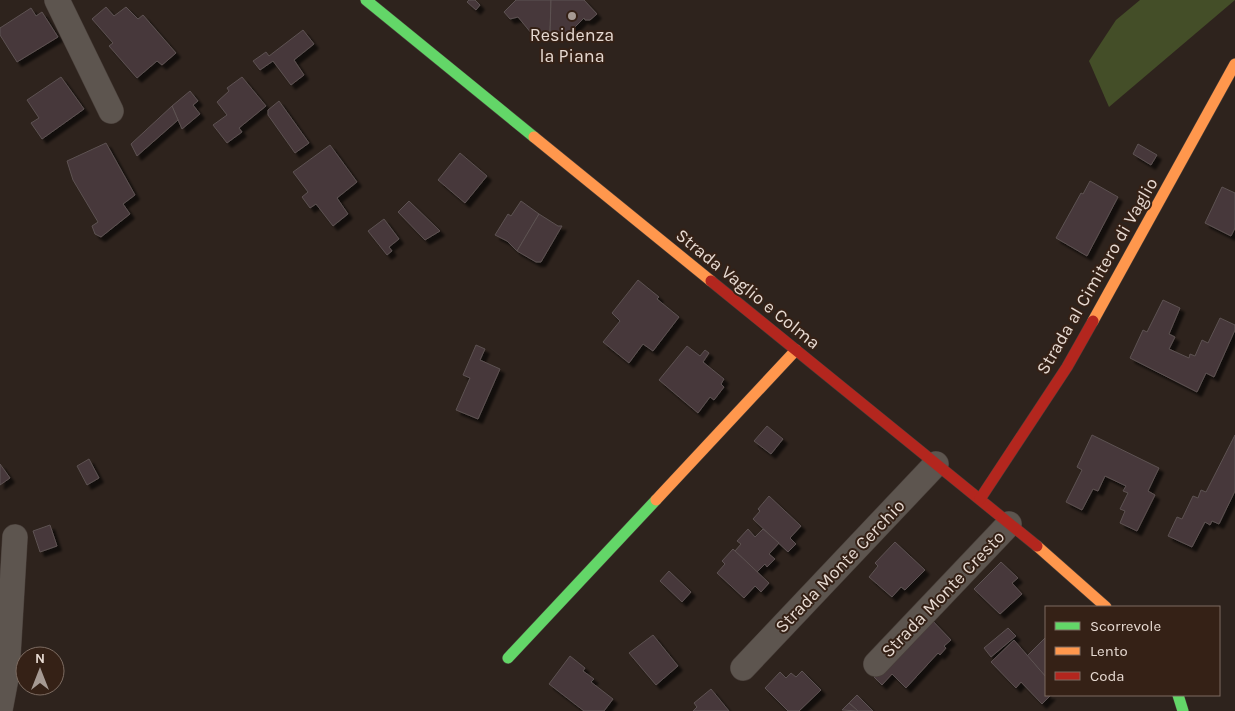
<svg xmlns="http://www.w3.org/2000/svg" width="1235" height="711" font-family="Karla,sans-serif">
	<style>
		.green { fill: #444e28 }
		.building { fill: #47383a; stroke: #5d5252; filter: url(#shadow) }
		.lines { fill: none; stroke-linecap: round; stroke-linejoin: round }
		.street-casing { stroke: #483e39; stroke-width: 26 }
		.fast-casing { stroke: #483e39; stroke-width: 12 }
		.slow-casing { stroke: #483e39; stroke-width: 12 }
		.jam-casing { stroke: #483e39; stroke-width: 12 }
		.street { stroke: #5d554f; stroke-width: 25 }
		.fast { stroke: #63d668; stroke-width: 11 }
		.slow { stroke: #ff974d; stroke-width: 11 }
		.jam { stroke: #b3261e; stroke-width: 11 }
		.poi-dot { fill: #a69a93; stroke: #352116; stroke-width: 2 }
		.labels { text-anchor: middle; stroke-width: 4; stroke-linejoin: round; paint-order: stroke }
		.poi-label { font-size: 18px; fill: #e7dad2; stroke: #352116 }
		.street-label { font-size: 18px; fill: #e7dad2; stroke: #352116 }
	</style>
	<defs>
		<filter id="shadow"><feDropShadow dx="4.5" dy="4.5" stdDeviation="1" flood-color="#0009"/></filter>
	</defs>
	<rect width="100%" height="100%" fill="#2e231d"/>
	<!-- green -->
	<path class="green" d="M1140,0h95l-126,107 -20,-46 27,-41z"/>
	<!-- building -->
	<g class="building">
		<path d="M469,0h6l5,5 -4,5 -9,-8z"/>
		<path d="M516,0h35l-1,34h-18l-14,-17 -8,2 -6,-7z"/>
		<path d="M551,0h33l13,14 -7,6h-5l-1,-2 -16,16h-18z"/>
		<path d="M106,7l8,9 12,-9 12,12 5,-4 33,38 -14,12 -5,-4 -20,17 -28,-32 4,-3 -21,-24z"/>
		<path d="M31,8l5,8 6,-4 16,25 -41,25 -17,-27v-7z"/>
		<path d="M303,30l11,14 -20,16 10,15 -13,10 -18,-24 -13,9 -7,-9 13,-9 3,4z"/>
		<path d="M61,77l23,32 -42,30 -11,-16 8,-5 -12,-18z"/>
		<path d="M242,77l24,29 -27,22 3,4 -15,11 -14,-18 14,-10 -10,-13 12,-11 -2,-3z"/>
		<path d="M190,91l8,10 -5,4 7,9 -18,15 -10,-23z"/>
		<path d="M279,101l30,42 -14,10 -27,-38v-5z"/>
		<path d="M172,106l6,14 -41,36 -6,-12z"/>
		<path d="M106,143l29,52 -12,9 7,10 -29,23 -6,-3 -3,-8 6,-4 -25,-42 -6,-19z"/>
		<path d="M1138,144l19,11 -6,10 -18,-11z"/>
		<path d="M330,145l27,37 -20,16 11,16 -15,12 -17,-22 -6,4 -8,-11 6,-5 -15,-20z"/>
		<path d="M460,153l27,23 -22,27 -27,-23z"/>
		<path d="M1090,181l28,16 -31,59 -31,-18 25,-45 2,1z"/>
		<path d="M1222,187l13,6v35l-4,8 -26,-13z"/>
		<path d="M409,201l31,30 -15,9 -27,-28z"/>
		<path d="M521,201l18,13 -22,37 -10,-10 -12,-6 13,-21 3,2z"/>
		<path d="M539,214l19,12h4l-21,36h-5l-19,-11z"/>
		<path d="M384,219l15,20 -10,8 3,4 -5,4 -19,-24z"/>
		<path d="M638,280l21,17 -2,2 22,18 -26,34 -10,-7 -14,19 -26,-21 17,-21 -8,-8z"/>
		<path d="M1163,300l17,8 -11,26 6,3 -6,12 20,9 1,-4 5,2 7,-16 6,3 12,-25 15,7v5l-21,47 -8,-4 -9,19 -67,-34 13,-28 4,2z"/>
		<path d="M476,345l9,4 -5,11 20,9 -22,50 -22,-9 14,-32 -7,-3z"/>
		<path d="M687,346l13,10 5,-6 4,3 -6,9 21,17 -3,5 3,3 -10,13 -4,-3 -12,16 -39,-33z"/>
		<path d="M767,426l16,13 -12,15 -17,-13z"/>
		<path d="M1092,435l67,33 -11,23 7,4 -18,36 -17,-8 5,-12 -5,-2 8,-16 -5,-2 3,-5 -21,-10 -7,15 -5,-2 -11,21 -16,-8 16,-32 -5,-3z"/>
		<path d="M1235,435v56l-16,33 -7,-3 -2,4 -5,-3 -13,25 -24,-11 9,-19 5,2 11,-23 5,2 3,-8 5,2z"/>
		<path d="M89,459l10,19 -12,7 -10,-19z"/>
		<path d="M0,464l10,14 -10,7z"/>
		<path d="M769,496l32,30 -11,12 6,6 -8,8 -35,-33 7,-8 -2,-2z"/>
		<path d="M50,525l7,21 -17,6 -7,-21z"/>
		<path d="M748,529l7,8 8,-8 16,14 -10,11 6,5 -8,8 -2,-3 -8,8 -22,-21 6,-7 -4,-3z"/>
		<path d="M895,542l30,28 -20,20 -4,-3 -9,10 -23,-20 9,-11 -3,-3z"/>
		<path d="M733,549l36,34 -8,9 -6,-6 -11,12 -27,-25 8,-9 -3,-3z"/>
		<path d="M1001,562l17,16 -6,5 10,11 -22,20 -26,-25z"/>
		<path d="M669,571l22,21 -9,10 -22,-21z"/>
		<path d="M929,617l22,23 -7,6 2,2 -6,7 -2,-2 -32,35 -14,-14 -10,11 -8,-8z"/>
		<path d="M1008,628l8,8 -25,21 -7,-9z"/>
		<path d="M653,635l25,31 -22,19 -27,-32z"/>
		<path d="M1045,638l1,1v38l-19,-21z"/>
		<path d="M1014,640l32,37v18h5l-9,9 -21,-22 -5,6 -25,-26z"/>
		<path d="M570,656l15,12 -2,3 11,8 -3,3 22,17 -9,12h-20l-35,-27z"/>
		<path d="M802,671l19,19 -22,21h-11l-23,-23 15,-16 6,6 5,-5 5,4z"/>
		<path d="M711,689l18,22h-36l4,-4 -3,-4z"/>
		<path d="M857,695l16,16h-15l-9,-8z"/>
		<path d="M849,703l9,8 -16,-1z"/>
	</g>
	<g class="lines">
		<!-- street casing -->
		<g class="street-casing">
			<g id="street">
				<path d="M57,0l54,111"/>
				<path d="M876,664l133,-140"/>
				<path d="M743,668l193,-204"/>
				<path d="M0,710l7,-37 8,-136"/>
			</g>
		</g>
		<!-- fast casing -->
		<g class="fast-casing">
			<g id="fast">
				<path d="M366,0l168,137"/>
				<path d="M508,658l148,-158"/>
				<path d="M1178,695l5,16"/>
			</g>
		</g>
		<!-- slow casing -->
		<g class="slow-casing">
			<g id="slow">
				<path d="M534,137l177,144"/>
				<path d="M1093,321l142,-257"/>
				<path d="M656,500l140,-150"/>
				<path d="M1037,546l69,61"/>
			</g>
		</g>
		<!-- jam casing -->
		<g class="jam-casing">
			<g id="jam">
				<path d="M711,281l326,265"/>
				<path d="M980,499l87,-132 26,-46"/>
			</g>
		</g>
		<!-- street -->
		<use href="#street" class="street"/>
		<!-- fast -->
		<use href="#fast" class="fast"/>
		<!-- slow -->
		<use href="#slow" class="slow"/>
		<!-- jam -->
		<use href="#jam" class="jam"/>
	</g>
	<!-- markers -->
	<circle class="poi-dot" cx="572" cy="16" r="5"/>
	<g class="labels">
		<!-- poi labels -->
		<g class="poi-label">
			<text x="572" y="41">Residenza<tspan x="572" dy="21">la Piana</tspan></text>
		</g>
		<!-- street labels -->
		<g class="street-label">
			<text transform="translate(1097 276) rotate(-60)" y="6">Strada al Cimitero di Vaglio</text>
			<text transform="translate(748 289) rotate(39)" y="6">Strada Vaglio e Colma</text>
			<text transform="translate(840 566) rotate(-46)" y="6">Strada Monte Cerchio</text>
			<text transform="translate(943 594) rotate(-46)" y="6">Strada Monte Cresto</text>
		</g>
	</g>
	<!-- legend -->
	<rect x="1045" y="606" width="175" height="90" fill="#352116" stroke="#7c6b61"/>
	<rect x="1055" y="622" width="25" height="8" fill="#63d668" stroke="#7c6b61"/>
	<text x="1090" y="631" font-size="15" fill="#e7dad2">Scorrevole</text>
	<rect x="1055" y="647" width="25" height="8" fill="#ff974d" stroke="#7c6b61"/>
	<text x="1090" y="656" font-size="15" fill="#e7dad2">Lento</text>
	<rect x="1055" y="672" width="25" height="8" fill="#b3261e" stroke="#7c6b61"/>
	<text x="1090" y="681" font-size="15" fill="#e7dad2">Coda</text>
	<!-- north arrow -->
	<g transform="translate(40 671)"><circle r="24" fill="#352116" stroke="#7c6b61"/>
	<path d="M0-4L9 19L0 12L-9 19Z" fill="#a69a93"/>
	<text y="-8" font-size="14" font-weight="bold" text-anchor="middle" fill="#e7dad2">N</text>
	</g>
</svg>
